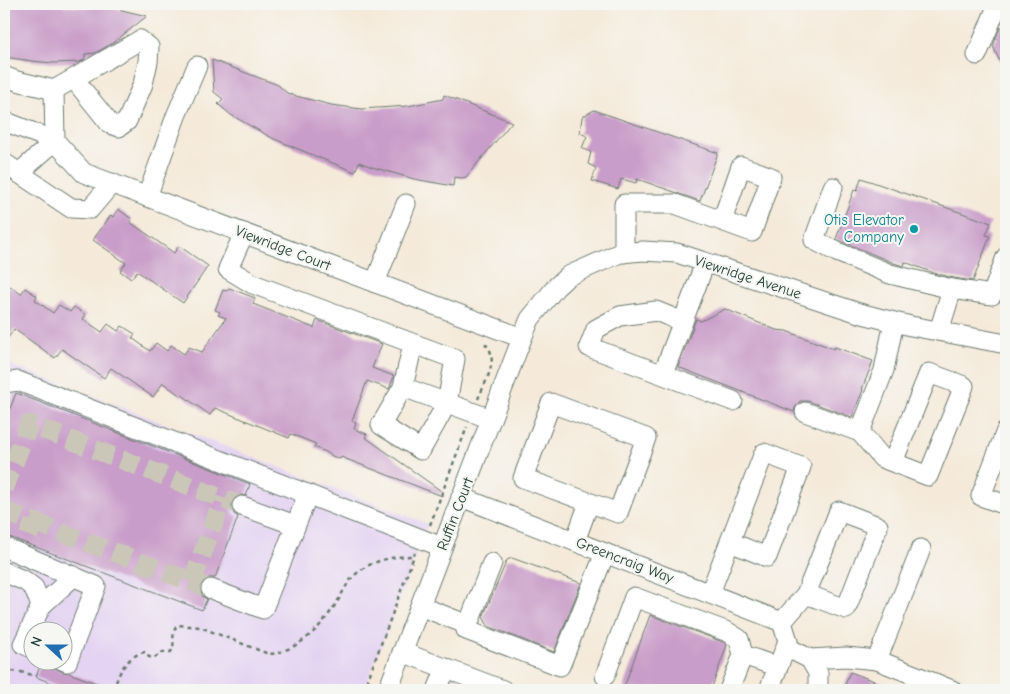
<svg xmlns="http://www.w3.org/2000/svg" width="1010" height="694" font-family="'Comic Neue',sans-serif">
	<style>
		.built { fill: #e4d3f2; fill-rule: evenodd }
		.building { fill: #c99dc9 }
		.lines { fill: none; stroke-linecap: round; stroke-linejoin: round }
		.minor-tunnel { stroke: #cac7b9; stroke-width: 19; stroke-dasharray: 19 9; stroke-linecap: butt }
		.minor-casing { stroke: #6a7a6e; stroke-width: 21 }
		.path { stroke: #6a7a6e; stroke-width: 2.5; stroke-dasharray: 4 4; stroke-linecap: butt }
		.minor { stroke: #fff; stroke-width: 19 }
		.culture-dot { fill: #0f9aa8; stroke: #f6f6f2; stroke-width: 2 }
		.labels { text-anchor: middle; stroke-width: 4; stroke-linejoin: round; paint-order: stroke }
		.culture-label { font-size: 15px; fill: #0d838f; stroke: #f6f6f2; text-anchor: end }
		.street-label { font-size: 15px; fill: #1f3d34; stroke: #f6f6f2 }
	</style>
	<rect width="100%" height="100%" fill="#f6f6f2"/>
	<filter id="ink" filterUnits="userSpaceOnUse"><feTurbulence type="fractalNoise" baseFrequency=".02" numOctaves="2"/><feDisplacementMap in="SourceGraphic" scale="10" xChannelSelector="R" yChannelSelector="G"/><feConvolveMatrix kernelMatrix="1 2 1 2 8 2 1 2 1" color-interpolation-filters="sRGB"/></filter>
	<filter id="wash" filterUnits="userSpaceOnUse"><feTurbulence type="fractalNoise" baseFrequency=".0096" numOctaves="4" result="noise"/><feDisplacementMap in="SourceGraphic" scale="20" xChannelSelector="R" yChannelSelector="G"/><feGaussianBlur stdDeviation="1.12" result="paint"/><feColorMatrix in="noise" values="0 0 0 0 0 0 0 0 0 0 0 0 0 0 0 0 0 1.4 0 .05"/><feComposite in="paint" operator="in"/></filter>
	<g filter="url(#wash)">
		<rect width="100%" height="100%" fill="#f5eada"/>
		<!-- built -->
		<path class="built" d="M4,362l424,162 -64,166h-360zM32,632h30v30h-30z"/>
		<g id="blocks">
			<!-- building -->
			<g class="building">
				<path d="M4,4h38l50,4 8,-3 47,11 -34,27 -18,10 -10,1v5l-5,3 -27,1 -21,-2 -28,-4z"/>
				<path d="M1006,24v52l-13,-30 7,-18z"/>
				<path d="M212,60l66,25 9,8 5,2 39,10 31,4 46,-3 35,-7 1,-4 68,27 -46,55 -4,1 -8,-1 -1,9 -39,-7 -42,-12 -13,-5 -4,10 -40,-16 -43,-18 -41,-23 -13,-11 5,-5 -9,-7z"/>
				<path d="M594,110l124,43 -18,48 -63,-22 -1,4 -15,-4 -3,10 -26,-8 4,-13 -8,-4 3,-12 -9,-4 5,-12 -7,-3 2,-16z"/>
				<path d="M861,178l130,45 -5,12 4,1 -17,45 -19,-3 -20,-5 -29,-11 -1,4 -10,-3 -58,-24 18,-49 3,1z"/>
				<path d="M118,209l14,10 -2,3 44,31 5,-7 29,20 -25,37 -46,-32 -6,8 -11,-8 6,-8 -33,-23 18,-25 2,2z"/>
				<path d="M10,286l11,8 4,-6 12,8 -2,4 18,13 6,-8 11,7 4,-5 12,8 -3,4 19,13 6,-8 10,7 4,-5 13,8 -3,4 18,13 6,-8 11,8 4,-6 13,9 5,-7 13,5 24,-34 -8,-3 2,-3 -5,-2 8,-20 4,1 2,-3 26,10 -2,6 61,24 3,-8 65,24 -10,24 22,8 -1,3 -4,10 -22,-8 -15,40 4,2 -2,6 13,5 -2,3 79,56 -2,3 -101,-39 -1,2 -8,-3 -6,-4 -12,-5 2,-3 -25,-10 -2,4 -74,-30 -5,7 -28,-20 -1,1 -18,-13 -10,14 -42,-29 -7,10 -42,-29 -7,9 -41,-29 -10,15v-49z"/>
				<path d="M725,309l51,21 10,1 48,18 1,-2 38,14 -11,28 1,1 -11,27 -44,-16h-8l-5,7 -1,4 -116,-45 18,-48 5,2z"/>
				<path d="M16,393l234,91 -4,12 -6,-1 -6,3 -2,4 -1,6 3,6 4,3 -23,61h-6l-5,2 -4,5v6l2,5 5,3 -5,11 -198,-75v-111z"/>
				<path d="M512,558l69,25 -27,69 -66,-26 -5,-9 24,-57z"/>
				<path d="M650,615l73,27 4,3 -16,45h-88z"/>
				<path d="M41,663l12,4 10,5 6,1 43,16 -1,1h-41l-34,-13z"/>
				<path d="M850,672l46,17v1h-53z"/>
			</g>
		</g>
	</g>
	<g filter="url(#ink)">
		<use href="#blocks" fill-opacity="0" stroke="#6a7a6e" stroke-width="1"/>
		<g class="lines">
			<!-- minor-tunnel -->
			<g class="minor-tunnel">
				<path d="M4,489l25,-65 213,82"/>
				<path d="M4,511l30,11 -13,32"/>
				<path d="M34,522l177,67"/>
				<path d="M192,582l31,-84"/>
			</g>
			<!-- minor casing -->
			<g class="minor-casing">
				<g id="minor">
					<path d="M977,55l21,-51"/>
					<path d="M4,76l13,5 37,9 86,-50 9,7 -1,15 -5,22 -16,37 -8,6 -9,-3 -36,-45"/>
					<path d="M4,121l51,20 29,32 438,165"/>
					<path d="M4,163l67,45 19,1 22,-26"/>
					<path d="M19,173l36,-32 -1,-51"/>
					<path d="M833,187l-19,53 23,12 53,22 62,15 40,6 14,-38"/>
					<path d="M147,197l29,-81 21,-50"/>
					<path d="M244,233l-16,36 25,15 202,75 -8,44 -26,47 -40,-25 22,-38 10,-43"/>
					<path d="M624,253v-49h51l77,28 19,-55 -30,-11 -19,55"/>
					<path d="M375,283l31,-79"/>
					<path d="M683,322l-27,-11 -36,5 -24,13 -7,18 144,54"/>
					<path d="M939,331l13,-42"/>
					<path d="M663,374l42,-111"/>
					<path d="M4,383l14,-2 424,166"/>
					<path d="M403,387l88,32"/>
					<path d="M551,403l95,35 -28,75 -95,-35z"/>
					<path d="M805,412l55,20 24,-62 10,-48"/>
					<path d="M1006,431l-25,65 25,9"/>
					<path d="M860,432l22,26 46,18 36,-90 -35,-13 -36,89"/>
					<path d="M461,497l321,125 6,19 -19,49"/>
					<path d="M242,506l53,19"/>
					<path d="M575,541l14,-38"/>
					<path d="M4,547l92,39 -29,76 -5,-2"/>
					<path d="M492,563l-26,67 94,36 45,-113"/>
					<path d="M4,572l21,9 9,7 7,18 -18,38 9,4"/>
					<path d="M211,589l52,20 45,-115"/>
					<path d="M710,593l54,-140 37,14 -34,90 -37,-15"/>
					<path d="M41,606l33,-30"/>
					<path d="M420,606l48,19"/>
					<path d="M782,622l24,-28 33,-83 39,15 -32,83 -40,-15"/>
					<path d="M786,647l24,12 8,14v17"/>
					<path d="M402,652l101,38"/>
					<path d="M810,659l36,-2 31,3 75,30"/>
					<path d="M877,660l44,-111"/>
					<path d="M605,676l29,-79 94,35 11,7 4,16"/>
					<path d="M388,690l134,-352 8,-19 26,-32 12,-11 52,-23 23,-2 34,2 182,60 35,9 17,4 95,18"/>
					<path d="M437,690l9,-22"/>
					<path d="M729,690l14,-35 35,12"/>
				</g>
			</g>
			<!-- path -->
			<g class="path">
				<path d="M478,399c7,-17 24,-43 5,-57"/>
				<path d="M430,525l37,-98"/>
				<path d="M4,670l17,2 15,4"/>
				<path d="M114,690c4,-17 12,-33 30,-38l5,5 5,1 9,-6h8c6,-11 -2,-18 7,-27l22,2 66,26c8,2 14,-1 22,-4 23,-10 38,-29 51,-50 5,-9 9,-18 17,-25 16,-14 38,-18 58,-18"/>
				<path d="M367,690l2,-5 -1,-6 47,-126"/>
			</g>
			<!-- minor -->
			<use href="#minor" class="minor"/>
		</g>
	</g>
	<!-- markers -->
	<circle class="culture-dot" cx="914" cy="229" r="5"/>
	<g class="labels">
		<!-- culture labels -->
		<g class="culture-label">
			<text x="904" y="225">Otis Elevator<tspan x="904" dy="17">Company</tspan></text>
		</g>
		<!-- street labels -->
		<g class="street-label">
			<text transform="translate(283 248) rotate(21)" y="5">Viewridge Court</text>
			<text transform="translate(748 277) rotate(18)" y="5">Viewridge Avenue</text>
			<text transform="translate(455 514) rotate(-69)" y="5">Ruffin Court</text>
			<text transform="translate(625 560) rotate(21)" y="5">Greencraig Way</text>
		</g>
	</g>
	<!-- margin -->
	<rect width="1010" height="694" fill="none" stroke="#f6f6f2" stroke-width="20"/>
	<!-- north arrow -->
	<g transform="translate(48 646) rotate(291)"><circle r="24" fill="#f6f6f2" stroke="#a0aca6"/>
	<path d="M0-4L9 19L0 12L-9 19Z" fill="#1f6fb2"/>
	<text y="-8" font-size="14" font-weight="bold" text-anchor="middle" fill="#1f3d34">N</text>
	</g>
</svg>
